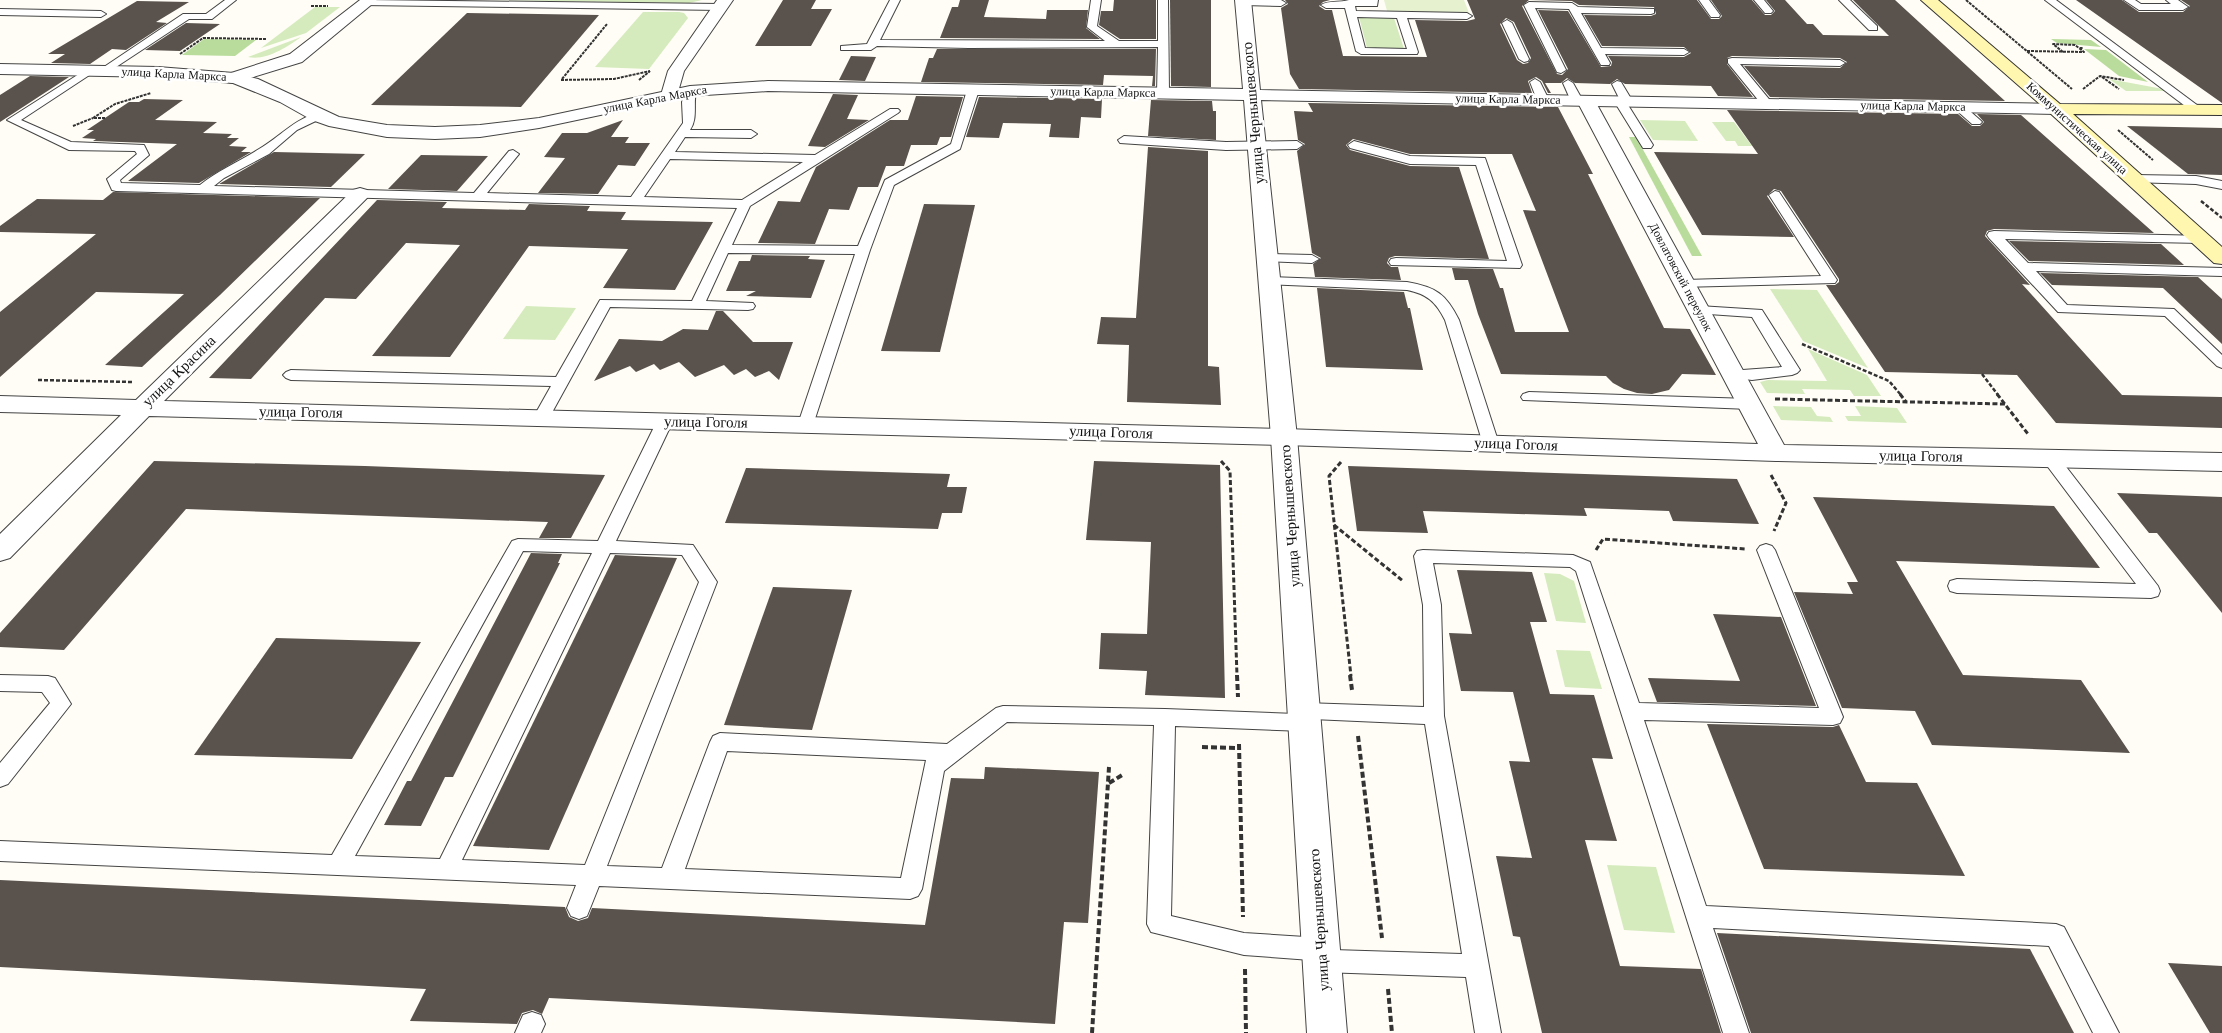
<svg xmlns="http://www.w3.org/2000/svg" width="2222" height="1033" font-family="'Libre Baskerville',serif">
	<style>
		.green { fill: #d5ebbd }
		.forest { fill: #b9dc9c }
		.pitch { fill: #e6f2cf }
		.building { fill: #5a524d; fill-rule: evenodd }
		.lines { fill: none; stroke-linecap: round; stroke-linejoin: round }
		.service-casing { stroke: #444; stroke-width: 2 }
		.minor-casing { stroke: #444; stroke-width: 2 }
		.tertiary-casing { stroke: #444; stroke-width: 2 }
		.secondary-casing { stroke: #333; stroke-width: 2 }
		.path-far3 { stroke: #333; stroke-width: 2; stroke-dasharray: 3 1; stroke-linecap: butt }
		.path-far2 { stroke: #333; stroke-width: 2.5; stroke-dasharray: 4 2; stroke-linecap: butt }
		.path-far1 { stroke: #333; stroke-width: 3; stroke-dasharray: 5 2.5; stroke-linecap: butt }
		.path { stroke: #333; stroke-width: 4; stroke-dasharray: 6 3; stroke-linecap: butt }
		.service { fill: #fff; fill-rule: evenodd }
		.minor { fill: #fff; fill-rule: evenodd }
		.tertiary { fill: #fff; fill-rule: evenodd }
		.secondary { fill: #fff6b0; fill-rule: evenodd }
		.labels { text-anchor: middle; stroke-width: 5; stroke-linejoin: round; paint-order: stroke }
		.far-street-label { font-size: 12px; fill: #111; stroke: #fff }
		.street-label { font-size: 15px; fill: #111; stroke: #fff }
	</style>
	<rect width="100%" height="100%" fill="#fffdf5"/>
	<!-- green -->
	<g class="green">
		<path d="M489,0h213l-13,3z"/>
		<path d="M315,7h25l-34,26 -45,15z"/>
		<path d="M643,12h36l5,1 4,5 -39,51 -54,-2z"/>
		<path d="M1359,17l35,1 10,31 -37,-1z"/>
		<path d="M301,37c-14,10 -35,24 -53,20z"/>
		<path d="M2109,79l54,10 4,2h-41z"/>
		<path d="M1640,120l45,1 13,20 -45,-1z"/>
		<path d="M1712,122h22l18,24h-14l-3,-5h-9z"/>
		<path d="M1770,289l47,1 51,78 -65,-27z"/>
		<path d="M526,306l50,2 -21,32 -52,-1z"/>
		<path d="M1808,349l59,26 14,21h-27l-4,-6 -48,-1 3,5 -38,-1 -7,-11 8,-2 59,1z"/>
		<path d="M1773,406l38,1 6,9 13,1 3,5 -52,-2z"/>
		<path d="M1855,406l42,2 10,15 -59,-2 -3,-5h16z"/>
		<path d="M1544,573l16,1 14,7 12,42 -30,-2z"/>
		<path d="M1556,650l34,1 12,38 -37,-2z"/>
		<path d="M1607,865l49,2 19,66 -51,-3z"/>
	</g>
	<!-- forest -->
	<g class="forest">
		<path d="M204,39l52,1 -21,16 -53,-1z"/>
		<path d="M2051,39l40,1 10,7 -44,-4z"/>
		<path d="M2084,49l22,1 42,32 -29,-6z"/>
		<path d="M1629,137h7l66,119h-10z"/>
	</g>
	<!-- pitch -->
	<path class="pitch" d="M1384,0h80l5,13 -82,-2z"/>
	<!-- building -->
	<g class="building">
		<path d="M783,0h33l-5,9h21l-21,37h-56z"/>
		<path d="M960,0h29l-5,17 62,2 1,-9h41l-2,18 14,11 -160,-1 12,-31h6z"/>
		<path d="M1114,0h42v39h-36l-21,-14 2,-14h12z"/>
		<path d="M1170,0h41v87l-40,-1z"/>
		<path d="M1285,0h45l-7,2 -4,4 6,4h7l11,46 84,1 -12,-37 52,1 8,-2 -8,-19h230l14,19h8l3,-3 -11,-16h41l13,15h6l4,-4 -9,-11h19l22,24h6l10,11 66,1 -36,-36h42l110,101 -235,-4 -26,-31 96,2 7,-6 -7,-4 -108,-2 -5,2v6l26,33 -35,-1 -7,-10 -86,-2 -8,-5 -7,5 -35,-1 -8,-5 -6,5h-16l6,10h-3l-6,-12 -6,-4 -8,4 4,12 -233,-4 -9,-15 -9,-66 7,-4zM1529,0l43,1 7,4 75,2 2,7 -5,2 -67,-1 18,31 82,1 7,6 -7,4 -76,-1 4,6 -1,4 -10,1 -33,-56 -30,-1 30,59 -6,6 -5,-1 -35,-68zM1506,18l8,4 17,36 -3,5 -5,1 -6,-4 -17,-36z"/>
		<path d="M2076,0h46l17,12h44l7,-6 -9,-6h41v103z"/>
		<path d="M137,1l52,1 -33,20 11,1 -41,27 -14,-1 -22,15 -39,-1 14,-9h-17z"/>
		<path d="M467,13l132,2 -78,92 -150,-2z"/>
		<path d="M186,23l34,1 -40,27 -35,-1z"/>
		<path d="M937,49h219l-1,37h-3l1,-10 -49,-1 -1,10 -182,-3 8,-24h4z"/>
		<path d="M851,56l25,1 -11,24 -26,-1z"/>
		<path d="M30,76l39,1 -69,45v-27z"/>
		<path d="M833,94l25,1 -11,24 22,1 -44,27 -17,-1z"/>
		<path d="M916,96l47,1 -12,40h-11l-3,8h-26l-7,21h-18l-8,21h-20l-9,23 -20,-1 -14,35 -57,-1 20,-42 22,1 16,-35 74,-47h18z"/>
		<path d="M979,97l123,2 -1,19 -20,-1 -2,21 -30,-1 2,-13 -48,-1 -4,15 -33,-1z"/>
		<path d="M144,99l39,1 -28,20 62,2 -14,11 29,1 -5,4h12l-10,8 18,1 -6,5h10l-52,31 -71,-2 49,-37 -84,-3 3,-2 -14,-1 12,-8h-7l42,-28h10z"/>
		<path d="M1151,100l61,1 1,10h3v29l-68,-4z"/>
		<path d="M1308,103l250,4 35,67h-5l76,154 26,1 26,46 -34,-1 -13,16 -17,4 -15,-1 -13,-4 -11,-6 -7,-7 -105,-2 -23,-60 -10,-34h-13l-3,-12 41,1 7,19h3l12,44h54l-46,-122 13,1 -24,-57h-102l-57,-15 -7,6 4,5 60,16 49,1 30,92 -94,-3 -6,2 -2,5 4,4h7l3,13 -86,-3 -2,-13 8,-6 -9,-5 -15,-102 8,-7 -7,-4 -4,-29 19,1z"/>
		<path d="M1727,110l231,4 14,12h8l4,-4 -7,-8 44,1 133,118 -160,-4 -7,2 -2,5 45,49 -8,-1 100,111 100,2v31l-166,-5 -39,-48 -132,-3 -59,-87h9l4,-3v-3l-58,-88 -7,-2 -7,7 27,41 -92,-2 -48,-83 104,2z"/>
		<path d="M623,120l-12,17h18l-4,6h25l-15,23 -17,-1 -20,29 -60,-1 27,-35 -21,-1 18,-24h25z"/>
		<path d="M2127,126l95,2v47l-34,-1z"/>
		<path d="M1148,147l60,4v215l11,1 2,38 -94,-3 2,-57 -32,-1 4,-27 35,1z"/>
		<path d="M274,152l91,2 -34,33 -112,-3z"/>
		<path d="M421,155l67,1 -31,35 -69,-2z"/>
		<path d="M113,192l207,6 -100,97 -78,72 -37,-2 79,-71 -88,-2 -96,85v-65l96,-78 -96,-2v-6l37,-27 66,1z"/>
		<path d="M377,200l70,2 -5,6 83,2 4,-6 61,2 -3,5 39,1 -5,8 92,2 -38,68 -72,-2 25,-39 -99,-3 -79,111 -78,-1 88,-111 -54,-2 -50,56 -31,-1 -74,81 -42,-1z"/>
		<path d="M924,204l51,1 -35,147 -59,-1z"/>
		<path d="M2009,241l152,3 23,21 -155,-4z"/>
		<path d="M752,255l58,1 -2,3 17,1 -14,38 -65,-2 10,-5h-30l13,-30h11z"/>
		<path d="M2040,273l158,4 24,22v45l-59,-56 -111,-3z"/>
		<path d="M1317,288l87,4 4,16h2l13,62 -97,-3z"/>
		<path d="M716,311h7l30,31h40l-14,38 -10,-9 -14,6 -9,-8 -12,6 -10,-10 -29,12 -16,-15 -19,8 -6,-6 -18,8 -6,-6 -36,15 25,-42 43,2 21,-12 25,1z"/>
		<path d="M154,461l211,5 240,9 -34,63h-32l9,-16 -362,-13 -122,141 -64,-3v-14z"/>
		<path d="M1094,461l126,4 5,233 -80,-3 2,-24 -48,-2 2,-36 46,1 4,-92 -65,-2z"/>
		<path d="M1348,466l389,13 22,45 -86,-3 -4,-10 -85,-3 3,8 -164,-5 5,22 -71,-2z"/>
		<path d="M746,468l204,6 -3,13h20l-5,26h-20l-4,16 -213,-6z"/>
		<path d="M2117,493l105,4v116l-65,-80h-8z"/>
		<path d="M1813,497l241,9 46,62 -204,-7 67,114 118,5 49,73 -198,-8 -17,-34 -73,-3 -48,-116 59,2 -6,-12h11z"/>
		<path d="M531,553l31,1 -4,9h2l-107,214h-8l-24,49 -37,-1 23,-44h4z"/>
		<path d="M615,555l62,3 -128,292 -76,-4z"/>
		<path d="M1457,570l75,2 15,50h-17l20,72 44,1 19,64 -21,-1 25,83 -32,-1 35,126 81,3 20,64h-179l-22,-96 -7,-1 -17,-80 36,2 -23,-97 21,1 -17,-70 -52,-1 -12,-58 23,1z"/>
		<path d="M773,587l79,3 -40,140 -88,-5z"/>
		<path d="M1713,614l68,3 35,89 -159,-4 -9,-24 92,3z"/>
		<path d="M276,638l145,4 -69,117 -158,-4z"/>
		<path d="M1707,724l126,3 6,-2 27,57 51,1 48,93 -201,-7z"/>
		<path d="M985,767l114,5 -11,151 -24,-1 -9,102 -506,-26 -7,16 -9,-4 -11,3 -5,11 -107,-3 16,-32 -426,-22v-87l565,27 4,10 9,4 10,-3 4,-10 333,17 26,-147 33,1z"/>
		<path d="M1717,933l313,16 44,84h-323z"/>
		<path d="M2168,963l54,3v67h-12z"/>
	</g>
	<g class="lines">
		<!-- service casing -->
		<g class="service-casing">
			<g id="service">
				<path d="M225,0h11l-24,19h-23l-82,54h-8l-1,-2 85,-57h23z"/>
				<path d="M365,0l355,4 5,3 -5,3 -358,-5v-4z"/>
				<path d="M890,0h10l-20,40 225,1 -18,-14 4,-27h10l-4,26 22,15h39v-41h10l1,93 -6,3 -6,-3 1,-46 -189,1 -92,-2 -6,4h-30v-4l26,-2z"/>
				<path d="M1240,0h41l5,3 -5,3 -38,-1 -3,-1z"/>
				<path d="M1349,0h29l-1,6h-22l1,5 111,2 5,3 -5,3 -60,-1 11,34 -1,2h-56l-5,-3 -11,-43h-19l-5,-3c7,-5 20,-2 28,-5zM1357,17l40,1 10,31 -42,-1z"/>
				<path d="M1699,0h10l11,15 -1,2h-8z"/>
				<path d="M1754,0h10l9,11 -2,2h-6z"/>
				<path d="M1839,0h11l27,26v4h-8z"/>
				<path d="M2045,0h11l145,108 2,2 -2,2h-8z"/>
				<path d="M2124,0h11l6,4h30l-5,-4h12l10,7 -5,3h-44z"/>
				<path d="M1529,2l43,1 6,4 76,2v4l-3,1 -70,-1 20,35 83,1 5,3 -5,3 -79,-1 5,9 -1,2h-8l-32,-56 -34,-1 31,62 -5,3 -4,-1 -33,-67z"/>
				<path d="M0,9l101,2 5,3 -5,3 -101,-2z"/>
				<path d="M1507,20l5,3 17,36 -1,2 -4,1 -5,-3 -17,-36z"/>
				<path d="M1732,58l108,2 5,3 -5,3 -100,-2 33,40 -6,3 -4,-1 -35,-43v-4z"/>
				<path d="M90,67l4,1 1,2 -1,2 -73,48 50,22 73,3 5,10 -29,25 1,3 79,2c18,-15 39,-23 59,-36 21,-12 35,-30 59,-36l4,1 2,2 -2,2 -25,12 -28,24 -45,24 -10,8 260,7 35,-42 4,-1 6,4 -32,39 144,4 52,-74 -1,-21 4,-13h8l2,2c-3,13 2,28 -6,39h61l6,4 -6,4 -66,-1 -10,15 140,3 75,-46h8l2,2 -2,2 -148,93 -18,39 126,1 27,-66 66,-36 16,-54 6,-3 6,3 -19,59 -66,36 -24,65 -58,178h-12l-2,-4 57,-170 -127,-1 -22,48 47,2 2,3 -2,3 -5,1 -138,-3 -61,111 -2,4h-12l-2,-4 18,-32 -260,-6 -5,-2 -3,-3 3,-3 5,-2 265,7 44,-77 92,1 45,-93 -621,-17 -4,-1 -5,-11 30,-25 -2,-3 -66,-1 -62,-30zM670,159l133,3 -61,38 -98,-3z"/>
				<path d="M1535,79l5,3 9,18 -2,2h-8l-2,-2 -7,-18z"/>
				<path d="M1568,80l5,3 10,18 -2,2 -4,1 -6,-3 -8,-18z"/>
				<path d="M1617,81l4,1 12,20 -5,3 25,40 -2,3h-8l-29,-47 5,-3 -7,-14z"/>
				<path d="M1959,104l4,1 17,15 2,2 -2,2h-8l-17,-15 -2,-2z"/>
				<path d="M1124,136l102,6 71,-1 6,4 -6,4 -71,1 -106,-7 -2,-3z"/>
				<path d="M1354,141l56,15 75,2 37,107 -2,3 -129,-3 -2,-3 2,-3 5,-1 111,3 -31,-96 -66,-1 -60,-16 -2,-3z"/>
				<path d="M2135,175l61,1 26,5v8l-26,-5 -65,-2 -2,-3z"/>
				<path d="M1775,191l4,1 58,88 -2,3 -155,4 -2,-3 2,-3 5,-1 136,-4 -52,-81z"/>
				<path d="M1994,231l212,5 2,3 -7,4 -196,-4 23,24 194,5v8l-186,-5 31,34 107,4 48,46v13l-5,-2 -52,-50 -107,-4 -69,-74 -2,-3 2,-3z"/>
				<path d="M1266,254l46,1 7,4 -7,4 -51,-2 -2,-3 2,-3z"/>
				<path d="M1269,277l138,5c29,5 39,12 52,38l40,124 -2,4h-12l-2,-4 -38,-124c-9,-18 -18,-26 -38,-30l-143,-6 -2,-3 2,-3z"/>
				<path d="M1699,306l63,4 38,60 -3,3 -5,2 -40,5 -23,-3 -3,-3 3,-3 53,-4 -30,-50 -58,-4 -2,-3 2,-3z"/>
				<path d="M1529,392l221,7 6,2 2,3 -2,3 -6,2 -227,-9 -2,-3 2,-3z"/>
				<path d="M665,416l6,1 2,4 -57,120 77,4 24,37 -110,284 55,2 48,-126 3,-6 7,-3 227,11 49,-36 7,-2 162,3 131,5 -2,-3 3,-6 7,-2 120,4 -1,-102 -9,-49 3,-5 6,-1 150,5 17,7 49,141 180,5 -62,-158 3,-4 6,-2 6,2 3,4 68,167 -3,6 -7,2 -189,-5 62,186 350,18 8,3 55,106h-26l-44,-87 -336,-18 36,105h-26l-147,-462 -6,-4 -137,-4 8,42 3,111 57,317h-26l-9,-56 -144,-5 -9,-3 -2,-9 -67,-5 -93,-23 -4,-8 7,-199 -147,-3 -63,49 -22,118 -4,7 -8,3 -311,-13 -12,30 -8,3 -8,-3 -4,-8 9,-23 -576,-24v-20l332,14 180,-314 6,-2 80,2 59,-120 2,-4zM523,551l69,2 -152,306 -85,-3zM610,553l72,2 17,27 -114,283 -123,-5zM1312,719l113,5 37,230 -129,-4 -3,-9 -9,-3 -77,-5 -73,-17 4,-190 129,5 7,-2 3,-6zM727,751l199,9 -25,118 -216,-9z"/>
				<path d="M2051,454l6,1 101,131 2,5 -2,5 -7,2 -194,-5 -7,-2 -2,-5 2,-5 7,-2 179,5 -91,-121 -2,-4 2,-4z"/>
				<path d="M0,675l48,1 7,2 16,26 -63,80 -8,3v-24l50,-60 -8,-11 -42,-1z"/>
				<path d="M532,1012l9,3 4,9 -4,9h-26l8,-18z"/>
			</g>
		</g>
		<!-- minor casing -->
		<g class="minor-casing">
			<g id="minor">
				<path d="M360,0h17l-75,62 -68,21 -6,-1 -3,-4 3,-4 62,-20z"/>
				<path d="M717,0h16l-49,71 -8,28h-12l-3,-4 7,-24z"/>
				<path d="M1586,96l6,1 3,4 189,344 438,8v18l-446,-10 -492,-16 -1135,-29 -139,142 -10,3v-27l121,-119 -121,-3v-16l136,4 217,-210 7,-2 7,2 3,4 -3,4 -203,203 1120,28 474,15 -181,-343 3,-4z"/>
			</g>
		</g>
		<!-- tertiary casing -->
		<g class="tertiary-casing">
			<path id="tertiary" d="M1235,0h16l9,90 796,14 6,1 3,4 -3,4 -6,1 -795,-14 36,337 50,596h-40l-36,-596 -27,-337 -476,-9 -78,5 -151,32 -59,9 -45,2 -48,-2 -58,-11 -17,-6 -32,-18 -47,-19 -75,-6 -158,-3v-10l158,3 76,6 24,6 81,38 48,8 48,2 45,-2 59,-7 151,-32 78,-5 475,8z"/>
		</g>
		<!-- secondary casing -->
		<g class="secondary-casing">
			<path id="secondary" d="M1921,0h17l122,104 162,1v10l-149,-1 149,133v17l-8,-1 -164,-150z"/>
		</g>
		<!-- path-far3 -->
		<g class="path-far3">
			<path d="M1966,0l106,89"/>
			<path d="M311,6h17"/>
			<path d="M2027,51l57,1 -5,-4h4"/>
			<path d="M2063,52l-10,-8 22,1 4,3"/>
			<path d="M180,54l23,-16 63,1"/>
			<path d="M2102,77l17,12"/>
			<path d="M562,79l45,-55"/>
			<path d="M561,80l53,-1 36,-8"/>
			<path d="M639,80l11,-9"/>
			<path d="M2083,89l17,-13 24,4"/>
			<path d="M105,118h-12l22,-14 36,-11"/>
			<path d="M73,126l20,-8"/>
			<path d="M2118,130l35,30"/>
		</g>
		<!-- path-far2 -->
		<g class="path-far2">
			<path d="M2201,201l21,17"/>
			<path d="M1802,344l87,37 12,14"/>
			<path d="M1982,374l16,21"/>
			<path d="M38,380l94,2"/>
		</g>
		<!-- path-far1 -->
		<g class="path-far1">
			<path d="M1900,394l6,8"/>
			<path d="M1997,394l31,40"/>
			<path d="M1775,399l230,5"/>
			<path d="M1221,461l9,10 7,205"/>
			<path d="M1341,462l-12,14 22,200"/>
			<path d="M1771,475l15,28 -12,28"/>
			<path d="M1334,525l69,56"/>
			<path d="M1596,550l7,-11 143,10"/>
		</g>
		<!-- path -->
		<g class="path">
			<path d="M1237,675l1,22"/>
			<path d="M1350,675l2,15"/>
			<path d="M1358,736l24,202"/>
			<path d="M1239,744l4,173"/>
			<path d="M1202,747l37,1"/>
			<path d="M1109,783l15,-9"/>
			<path d="M1245,969l1,64"/>
			<path d="M1388,989l4,44"/>
			<path d="M1092,1033l17,-266"/>
		</g>
		<!-- service -->
		<use href="#service" class="service"/>
		<!-- minor -->
		<use href="#minor" class="minor"/>
		<!-- tertiary -->
		<use href="#tertiary" class="tertiary"/>
		<!-- secondary -->
		<use href="#secondary" class="secondary"/>
	</g>
	<g class="labels">
		<!-- far-street labels -->
		<g class="far-street-label">
			<text transform="translate(174 74) rotate(3)" y="4">улица Карла Маркса</text>
			<text transform="translate(1103 92) rotate(1)" y="4">улица Карла Маркса</text>
			<text transform="translate(655 99) rotate(-11)" y="4">улица Карла Маркса</text>
			<text transform="translate(1508 99) rotate(1)" y="4">улица Карла Маркса</text>
			<text transform="translate(1913 106) rotate(1)" y="4">улица Карла Маркса</text>
			<text transform="translate(2077 128) rotate(42)" y="4">Коммунистическая улица</text>
			<text transform="translate(1681 277) rotate(62)" y="4">Довлатовский переулок</text>
		</g>
		<!-- street labels -->
		<g class="street-label">
			<text transform="translate(1253 113) rotate(-95)" y="5">улица Чернышевского</text>
			<text transform="translate(179 371) rotate(-44)" y="5">улица Красина</text>
			<text transform="translate(301 412) rotate(1)" y="5">улица Гоголя</text>
			<text transform="translate(706 422) rotate(1)" y="5">улица Гоголя</text>
			<text transform="translate(1111 432) rotate(2)" y="5">улица Гоголя</text>
			<text transform="translate(1516 444) rotate(2)" y="5">улица Гоголя</text>
			<text transform="translate(1921 456) rotate(1)" y="5">улица Гоголя</text>
			<text transform="translate(1290 516) rotate(-94)" y="5">улица Чернышевского</text>
			<text transform="translate(1319 920) rotate(-94)" y="5">улица Чернышевского</text>
		</g>
	</g>
</svg>
